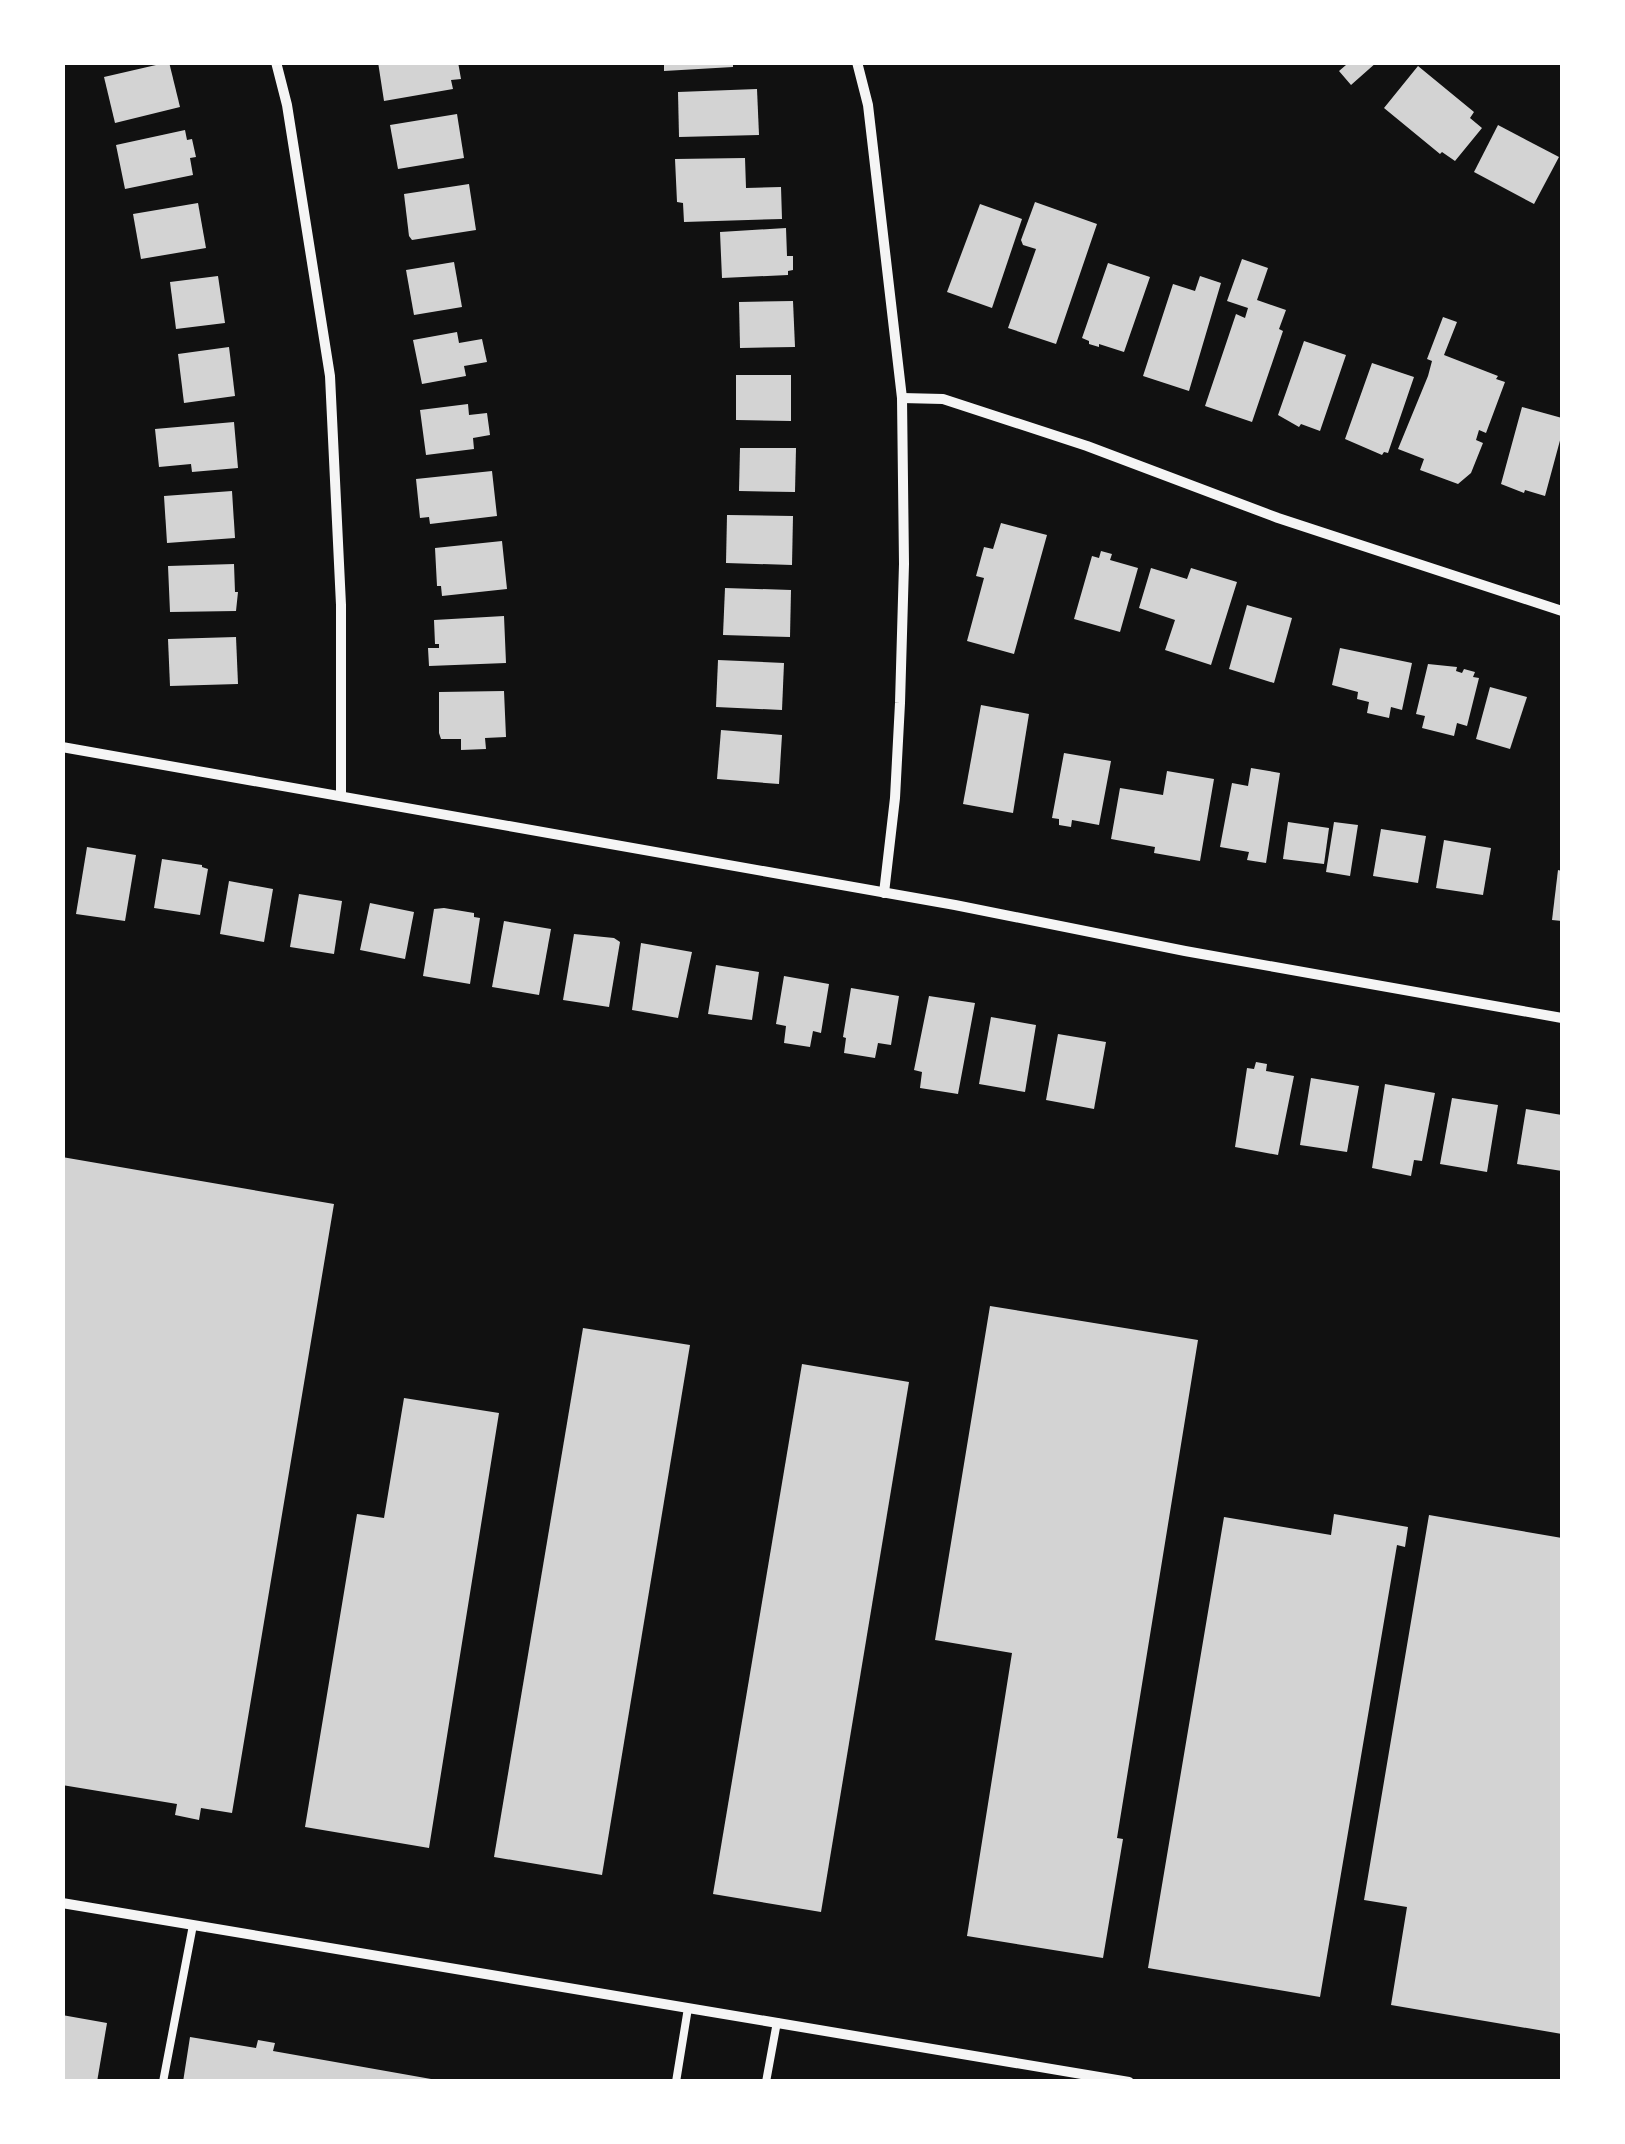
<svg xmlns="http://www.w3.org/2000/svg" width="1625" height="2144" font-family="'Public Sans',sans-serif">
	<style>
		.building { fill: #d3d3d3 }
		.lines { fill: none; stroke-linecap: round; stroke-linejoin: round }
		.service { stroke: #f5f5f5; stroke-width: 8 }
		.minor { stroke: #f5f5f5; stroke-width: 10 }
	</style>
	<rect width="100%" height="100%" fill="#111"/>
	<!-- building -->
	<g class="building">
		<path d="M169,62l11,45 -65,16 -11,-46z"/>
		<path d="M378,62h80l3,17 -10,1 2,9 -69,12z"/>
		<path d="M664,62h69v5l-69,4z"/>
		<path d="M1344,62h33l-26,23 -12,-14 7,-6z"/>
		<path d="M1418,66l56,46 -4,6 12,10 -27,33 -13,-9 -2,2 -56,-46z"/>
		<path d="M757,89l2,46 -80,2 -1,-45z"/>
		<path d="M457,114l7,44 -66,11 -8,-44z"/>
		<path d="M1498,125l61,32 -25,47 -60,-32z"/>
		<path d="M185,130l2,10 5,-1 4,18 -6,1 3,17 -68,14 -9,-44z"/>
		<path d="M745,158l1,30 35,-1 1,32 -98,3 -1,-19 -6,-1 -2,-43z"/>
		<path d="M469,184l7,46 -64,10 -3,-4 -5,-42z"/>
		<path d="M1035,202l62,22 -41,120 -48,-16 28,-79 -13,-4 -2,-5z"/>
		<path d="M198,203l8,45 -65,11 -8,-45z"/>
		<path d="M980,204l42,15 -30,89 -45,-16z"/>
		<path d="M786,228l1,28h6v14l-5,1v4l-66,3 -2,-46z"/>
		<path d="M1242,259l26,9 -11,32 29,10 -7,19 4,2 -31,91 -47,-16 31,-92 9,4 3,-10 -21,-7z"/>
		<path d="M454,262l8,45 -48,8 -8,-45z"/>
		<path d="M1108,263l42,14 -26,75 -25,-8v3l-10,-3v-3l-7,-3z"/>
		<path d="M218,276l7,47 -49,6 -6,-47z"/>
		<path d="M1200,276l21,7 -32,108 -46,-15 30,-92 22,7z"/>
		<path d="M793,301l2,46 -55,1 -1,-46z"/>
		<path d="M1443,317l14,5 -13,33 54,21 -2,3 9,3 -19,51 -7,-3 -3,10 7,3 -12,30 -13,11 -38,-14 4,-11 -26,-10 30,-73 4,-15 -5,-2z"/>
		<path d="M457,332l2,11 23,-4 5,23 -23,4 2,10 -44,8 -9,-44z"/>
		<path d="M1304,341l42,14 -26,76 -19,-7 -2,3 -21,-12z"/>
		<path d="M229,347l6,49 -51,7 -6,-49z"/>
		<path d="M1372,363l42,14 -26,76 -4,-1 -2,3 -37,-16z"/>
		<path d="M736,375h55v46l-55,-1z"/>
		<path d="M468,404l1,11 18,-2 3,22 -17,3 1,11 -48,6 -6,-45z"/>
		<path d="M1522,407l40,11v15l-17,63 -20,-6 -1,3 -23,-9z"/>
		<path d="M234,422l4,46 -46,4 -1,-8 -32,3 -4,-38z"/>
		<path d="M740,448h56l-1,44 -56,-1z"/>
		<path d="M492,471l5,45 -67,8 -1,-7 -9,1 -4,-39z"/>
		<path d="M232,491l3,47 -68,5 -3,-47z"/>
		<path d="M727,515l66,1 -1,49 -66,-2z"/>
		<path d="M1001,523l46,12 -33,119 -47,-13 17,-63 -8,-2 8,-29 9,2z"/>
		<path d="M502,541l5,48 -65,7 -1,-10h-4l-2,-38z"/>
		<path d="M1101,551l11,3 -2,6 28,8 -18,64 -46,-13 18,-63 7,2z"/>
		<path d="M234,564l1,28h3l-2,19 -66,1 -2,-46z"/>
		<path d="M1151,568l36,11 4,-11 46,14 -26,83 -46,-15 10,-30 -36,-12z"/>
		<path d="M725,588l66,2 -1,47 -67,-2z"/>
		<path d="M1247,605l45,13 -18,65 -45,-14z"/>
		<path d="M504,616l2,47 -77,3 -1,-18h11v-4h-4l-1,-24z"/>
		<path d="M236,637l2,47 -68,2 -2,-47z"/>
		<path d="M1340,648l72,15 -10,47 -11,-3 -2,11 -22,-5 2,-11 -12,-3 1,-7 -26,-7z"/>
		<path d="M718,660l66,3 -2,47 -66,-3z"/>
		<path d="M1428,664l29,3 -1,4 6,2 2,-4 11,3 -2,5 6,1 -12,48 -10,-3 -3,13 -32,-8 3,-12 -9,-2z"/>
		<path d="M1490,687l37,10 -17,52 -34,-10z"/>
		<path d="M504,691l2,46 -21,1 1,11 -25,1v-11h-20l-2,-6v-41z"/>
		<path d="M981,705l48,9 -16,99 -50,-9z"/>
		<path d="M721,730l61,5 -3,49 -62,-5z"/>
		<path d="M1064,753l47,8 -12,64 -27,-5 -1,7 -12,-2v-6l-7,-1z"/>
		<path d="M1251,768l29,5 -14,90 -19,-3 2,-8 -29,-5 12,-64 16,3z"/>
		<path d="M1167,771l47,8 -14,82 -46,-8 1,-6 -44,-8 9,-51 43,7z"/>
		<path d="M1288,822l41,6 -5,36 -41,-5z"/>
		<path d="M1334,822l24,3 -8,51 -24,-4z"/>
		<path d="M1381,829l45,7 -8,47 -45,-7z"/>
		<path d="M1444,840l47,8 -8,47 -47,-7z"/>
		<path d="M87,847l49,8 -11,66 -49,-7z"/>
		<path d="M162,859l40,6v2l6,2 -8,46 -46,-7z"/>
		<path d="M1558,870l4,1v50l-10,-1z"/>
		<path d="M229,881l44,8 -9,53 -44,-8z"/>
		<path d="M299,894l43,7 -8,53 -44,-7z"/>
		<path d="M370,903l44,9 -9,47 -45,-9z"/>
		<path d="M444,908l30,5v4l6,1 -10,66 -47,-8 11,-67z"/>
		<path d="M504,921l47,8 -12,66 -47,-8z"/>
		<path d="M574,934l40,4 6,4 -11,65 -46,-7z"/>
		<path d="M641,943l51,9 -14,66 -46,-8z"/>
		<path d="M716,965l43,7 -7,48 -44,-6z"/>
		<path d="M784,976l45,8 -8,49 -8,-2 -3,16 -26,-4 2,-17 -10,-2z"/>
		<path d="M851,988l48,8 -8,49 -13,-2 -3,15 -31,-5 2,-15 -3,-1z"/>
		<path d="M929,996l46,7 -17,91 -38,-6 2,-16 -8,-2z"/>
		<path d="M991,1017l45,8 -11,67 -46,-8z"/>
		<path d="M1058,1034l48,8 -12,67 -48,-9z"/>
		<path d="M1256,1062l11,2 -1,7 28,5 -16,79 -43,-8 12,-79 7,1z"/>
		<path d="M1311,1078l48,8 -12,66 -47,-7z"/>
		<path d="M1385,1084l50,9 -13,68 -8,-1 -3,16 -39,-8z"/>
		<path d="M1452,1098l46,7 -11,67 -47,-8z"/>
		<path d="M1526,1109l36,6v56l-45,-7z"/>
		<path d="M62,1157l272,47 -102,609 -31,-5 -2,12 -24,-5 2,-11 -115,-19z"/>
		<path d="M990,1306l208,34 -81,498 6,1 -20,119 -136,-22 45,-283 -77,-13z"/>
		<path d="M583,1328l107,17 -88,530 -108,-18z"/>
		<path d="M802,1364l107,18 -88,530 -108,-18z"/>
		<path d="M404,1398l95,15 -70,435 -124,-21 52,-313 27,4z"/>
		<path d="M1334,1514l74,13 -3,20 -8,-2 -77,452 -172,-29 76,-451 107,18z"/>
		<path d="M1429,1515l133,23v496l-171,-29 16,-98 -43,-7z"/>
		<path d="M62,2015l45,8 -10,59h-35z"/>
		<path d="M190,2037l66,11 2,-8 17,3 -2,8 175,31h-265z"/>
	</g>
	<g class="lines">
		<!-- service -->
		<g class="service">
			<path d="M163,2082l30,-157"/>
			<path d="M676,2082l12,-74"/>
			<path d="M766,2082l11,-60"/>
		</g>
		<!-- minor -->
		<g class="minor">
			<path d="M276,62l11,43 43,271 11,229v190"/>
			<path d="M857,62l11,43 34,293 2,166 -4,139 -5,95 -11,95"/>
			<path d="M902,398l41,1 144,47 191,72 284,93"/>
			<path d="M62,747l893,158 230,46 377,67"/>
			<path d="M62,1903l1067,179"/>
		</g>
	</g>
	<!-- border -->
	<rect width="1625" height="2144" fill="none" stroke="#ffffff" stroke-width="130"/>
</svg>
